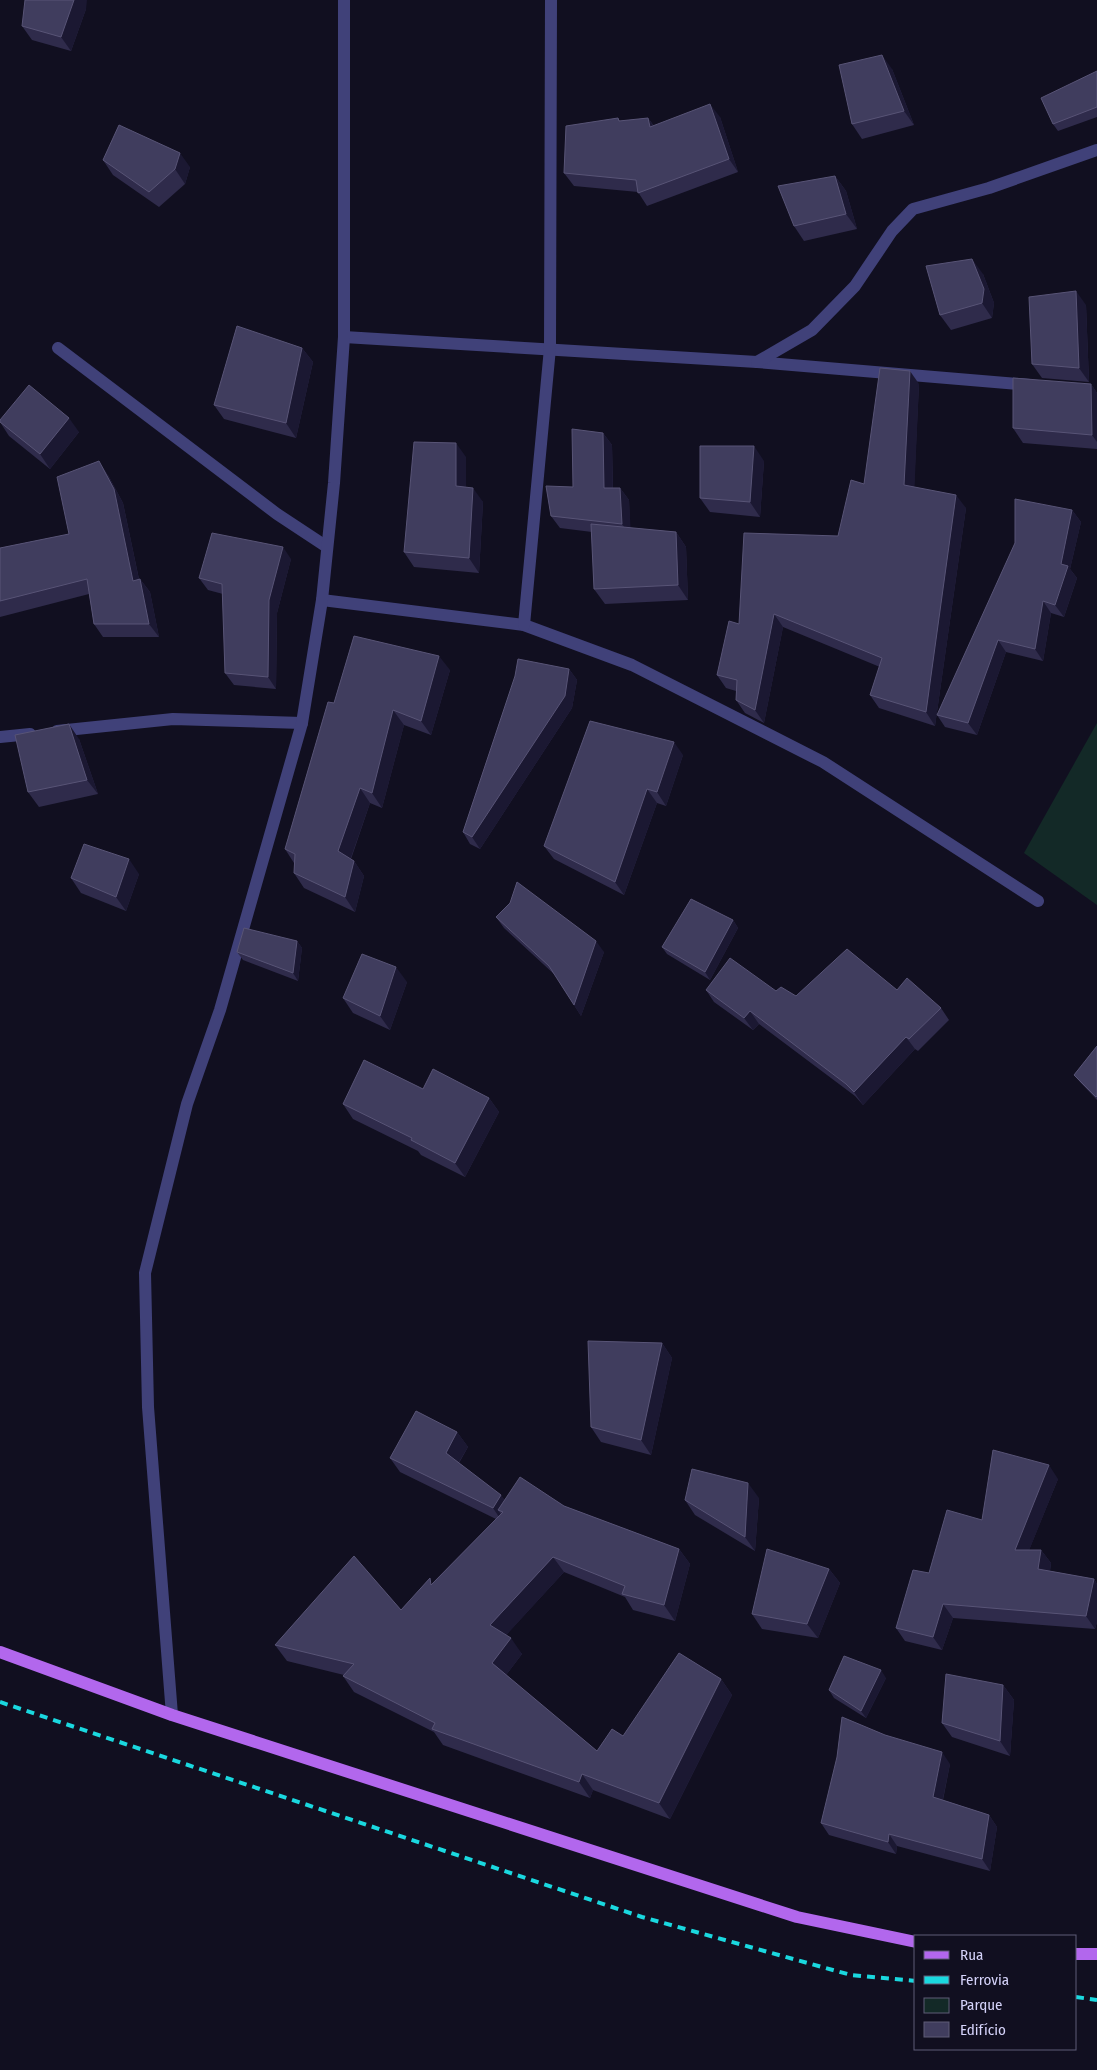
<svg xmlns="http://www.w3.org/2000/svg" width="1097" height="2070" font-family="'Fira Sans Condensed',sans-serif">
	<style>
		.green { fill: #132927 }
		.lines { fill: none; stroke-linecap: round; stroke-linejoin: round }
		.minor { stroke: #404179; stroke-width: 12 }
		.major { stroke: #b267ed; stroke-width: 12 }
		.rail { stroke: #1ad8df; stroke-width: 4; stroke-dasharray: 8 6; stroke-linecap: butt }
		.wall { fill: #2f2b4b }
		.shaded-wall { fill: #1b1832 }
		.building { fill: #403d5e; stroke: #585476 }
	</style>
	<rect width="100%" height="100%" fill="#110f20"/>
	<!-- green -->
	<path class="green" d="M1097,723v182l-73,-52z"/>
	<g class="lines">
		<!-- minor -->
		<g class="minor">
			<path d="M344,337l413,25 273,23"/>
			<path d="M58,348l219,166 50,33"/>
			<path d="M757,362l55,-32 43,-44 37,-55 21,-22 76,-21 108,-38"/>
			<path d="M322,600l202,25 108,40 191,97 215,139"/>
			<path d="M524,625l26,-277 1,-348"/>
			<path d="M57,731l116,-12 129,4"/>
			<path d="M0,737l30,-3"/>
			<path d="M172,1715l-24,-308 -3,-134 42,-169 33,-94 82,-287 20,-123 12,-117 10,-146v-337"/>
		</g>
		<!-- major -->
		<g class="major">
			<path d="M0,1652l172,63 625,202 119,25"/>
			<path d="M1076,1954h21"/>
		</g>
		<!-- rail -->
		<g class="rail">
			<path d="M0,1702l642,215 209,58 65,6"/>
			<path d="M1076,1997l21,3"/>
		</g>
	</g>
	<!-- wall -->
	<g class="wall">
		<path d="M86,9l-15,42 -39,-11 -10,-14z"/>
		<path d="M892,69l22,56 -52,14 -10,-15z"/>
		<path d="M1097,71v46l-39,14 -5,-7z"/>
		<path d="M720,117l18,55 -91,34 -9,-14 -64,-6 -10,-13 54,-55 2,3 28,-3 6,8z"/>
		<path d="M103,160l87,7 -5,17 -26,23 -46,-32z"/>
		<path d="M835,176l11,15 11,38 -53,12 -10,-15z"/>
		<path d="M983,274l11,29 -2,15 -41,12 -11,-15z"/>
		<path d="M1086,305l3,77 -47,-4 -10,-14z"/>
		<path d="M302,348l11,14 -17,76 -72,-19 -10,-14z"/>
		<path d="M919,384l-5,103 52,21 -31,218 -56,-18 -9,-13 10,-28 -97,-40 -19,96 -19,-10 -9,-13v-9l-10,-3 -9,-13 22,-51 99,-88 26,-52z"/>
		<path d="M1091,384l6,9v56l-74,-6 -10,-15z"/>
		<path d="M0,420l79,12 -29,37 -41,-33 -9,-14z"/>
		<path d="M603,433l9,12 1,43h7l9,12 1,28 46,4 10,15 2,53 -83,4 -11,-15 -2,-57 -32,-4 -9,-12 22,-29z"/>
		<path d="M466,457v30l17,15 -4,71 -65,-6 -10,-15z"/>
		<path d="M764,461l-4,56 -50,-5 -10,-14z"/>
		<path d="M108,475l15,28 16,76h1l10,13 9,45h-56l-9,-13 -5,-30 -89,23v-69l69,-14z"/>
		<path d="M1072,510l9,12 -11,47 7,9 -13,39 -13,-4 -8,48 -37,-9 -29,83 -32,-8 -8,-12z"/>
		<path d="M291,559l-14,54 -1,76 -42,-4 -9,-12 -2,-79 -15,-4 -9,-12z"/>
		<path d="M569,669l8,11 -5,28 -92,141 -10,-5 -7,-12z"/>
		<path d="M450,670l-19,65 -27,-10 -22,83 -12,-5 -19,56 3,2 10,15 -9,36 -51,-24 -10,-15v-10l-9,-14 49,-146z"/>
		<path d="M79,739l19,55 -59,13 -11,-15z"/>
		<path d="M683,755l-17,51 -9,-3 -33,92 -70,-36 -10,-13z"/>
		<path d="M139,874l-13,37 -45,-18 -10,-15z"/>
		<path d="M496,917l108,35 -23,64 -26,-41 -51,-47z"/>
		<path d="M733,920l5,8 -28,52 -43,-26 -5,-7z"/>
		<path d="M297,941l5,7 -4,33 -55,-21 -6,-8z"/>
		<path d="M407,982l-17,48 -37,-17 -10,-15z"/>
		<path d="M706,990l70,1 20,5 101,-6 44,18 8,12 -31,31 -3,-2 -52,56 -8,-9 -96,-72 -6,6 -39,-28z"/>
		<path d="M1097,1046v54l-17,-18 -6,-7z"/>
		<path d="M423,1089l66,9 10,14 -34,65 -44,-22 -3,-4 -65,-32 -10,-15z"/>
		<path d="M662,1343l10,15 -21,97 -50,-13 -10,-15z"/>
		<path d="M457,1432l11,15 -9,16 46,37 59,6 115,43 11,15 -15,57 -42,-11 -8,-13 -61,-25 -58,63 16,19 -16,21 91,76 124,-72 11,16 -62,124 -77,-29 -3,8 -147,-53 -9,-13 -80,-40 -11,-16 1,-1 -57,-14 -12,-16 126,-35 32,-27 63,-64 -96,-47 -10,-14z"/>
		<path d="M1058,1479l-29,71h12l10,13 -1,8 44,8 3,5v38l-2,7 -142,-11 -11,32 -37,-9 -9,-13 33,-55 53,-53z"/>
		<path d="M759,1498l-4,53 -60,-36 -10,-15z"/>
		<path d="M829,1569l11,14 -22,55 -56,-9 -10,-15z"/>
		<path d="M886,1678l-20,40 -32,-20 -5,-8z"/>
		<path d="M1003,1685l11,15 -4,56 -58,-19 -10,-14z"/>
		<path d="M950,1764l-7,36 46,15 8,12 -7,44 -93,-25 -1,8 -67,-19 -8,-12z"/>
	</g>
	<!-- shaded-wall -->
	<g class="shaded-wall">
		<path d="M74,0h13l-1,9 -15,42 -10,-14z"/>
		<path d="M882,55l10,14 22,56 -10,-14z"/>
		<path d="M710,104l10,13 18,55 -9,-13z"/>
		<path d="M648,118l9,13 -7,-4z"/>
		<path d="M180,153l10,14 -5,17 -10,-15z"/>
		<path d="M835,176l11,15 11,38 -11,-15z"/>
		<path d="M972,259l11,15 11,29 -2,15 -10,-15z"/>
		<path d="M1076,291l10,14 3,77 -10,-14z"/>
		<path d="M302,348l11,14 -17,76 -10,-15z"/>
		<path d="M910,371l9,13 -5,114 -10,-13z"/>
		<path d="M1091,384l6,9v49l-5,-7z"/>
		<path d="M69,418l10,14 -29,37 -10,-15z"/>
		<path d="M603,433l9,12 1,55 -9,-12z"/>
		<path d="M456,443l10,14v44l-10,-15z"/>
		<path d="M754,446l10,15 -4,56 -10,-15z"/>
		<path d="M99,461l9,14 15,28 19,91 -9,-13z"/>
		<path d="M473,488l10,14 -4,71 -10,-15z"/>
		<path d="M620,488l9,12 2,36 -9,-12z"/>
		<path d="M956,495l10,13 -31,218 -9,-14z"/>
		<path d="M1072,510l9,12 -11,47 7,9 -13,39 -9,-12 6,-41z"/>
		<path d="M676,532l10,15 2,53 -10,-15z"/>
		<path d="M283,547l8,12 -14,54 -1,76 -8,-12 1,-77z"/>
		<path d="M140,579l10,13 9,45 -10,-13z"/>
		<path d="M1043,601l8,12 -8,48 -8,-12z"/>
		<path d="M774,614l9,13 -19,96 -9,-13z"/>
		<path d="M998,640l8,12 -29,83 -9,-12z"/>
		<path d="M439,656l11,14 -19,65 -10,-14z"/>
		<path d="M569,669l8,11 -5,28 -92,141 -8,-12z"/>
		<path d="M393,710l11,15 -22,83 -10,-15z"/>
		<path d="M69,724l10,15 19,55 -11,-14z"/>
		<path d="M674,742l9,13 -17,51 -9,-14z"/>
		<path d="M360,788l10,15 -22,63 -10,-15z"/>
		<path d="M647,789l10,14 -33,92 -9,-13z"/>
		<path d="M129,859l10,15 -13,37 -10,-14z"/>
		<path d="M354,861l10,15 -9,36 -10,-15z"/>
		<path d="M733,920l5,8 -28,52 -5,-8z"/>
		<path d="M297,941l5,7 -4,33 -5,-8z"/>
		<path d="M596,941l8,11 -23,64 -7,-11z"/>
		<path d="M396,967l11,15 -17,48 -10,-14z"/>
		<path d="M750,1011l9,13 -6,6 -9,-12z"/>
		<path d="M906,1037l9,12 -52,56 -9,-13z"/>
		<path d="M489,1098l10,14 -34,65 -10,-14z"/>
		<path d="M662,1343l10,15 -21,97 -10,-15z"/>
		<path d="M457,1432l11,15 -12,20 -10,-14z"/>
		<path d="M1049,1465l9,14 -34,84 -9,-13z"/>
		<path d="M748,1483l11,15 -4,53 -10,-14z"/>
		<path d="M501,1495l11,14 -14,1 7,10 -2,3 -10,-15z"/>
		<path d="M679,1549l11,15 -15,57 -11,-16z"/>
		<path d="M1041,1550l10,13 -3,20 -10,-14z"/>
		<path d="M553,1557l11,15 -63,69 -11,-16z"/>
		<path d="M829,1569l11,14 -22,55 -11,-14z"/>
		<path d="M1094,1579l3,5v38l-2,7 -9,-13z"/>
		<path d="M943,1604l10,14 -11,32 -9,-13z"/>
		<path d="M511,1638l11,16 -19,25 -11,-16z"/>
		<path d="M881,1670l5,8 -20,40 -5,-7z"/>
		<path d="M721,1679l11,16 -62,124 -11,-16z"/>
		<path d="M1003,1685l11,15 -4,56 -10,-15z"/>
		<path d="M942,1752l8,12 -9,44 -8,-11z"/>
		<path d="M582,1774l11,16 -3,8 -11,-16z"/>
		<path d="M989,1815l8,12 -7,44 -8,-12z"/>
		<path d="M889,1834l8,12 -1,8 -8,-12z"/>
	</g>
	<!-- building -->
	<g class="building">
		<path d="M25,0h49l-13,37 -39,-11z"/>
		<path d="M882,55l22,56 -52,13 -13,-59z"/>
		<path d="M1097,71v36l-44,17 -12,-26z"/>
		<path d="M710,104l19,55 -91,34 -2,-13 -72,-7 2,-47 52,-8 1,3 29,-3 2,9z"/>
		<path d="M119,125l61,28 -5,16 -26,23 -46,-32z"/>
		<path d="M835,176l11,38 -52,12 -16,-40z"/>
		<path d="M972,259l12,30 -2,14 -42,12 -14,-49z"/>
		<path d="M1076,291l3,77 -47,-4 -3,-67z"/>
		<path d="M237,326l65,22 -16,75 -72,-18z"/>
		<path d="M880,368l30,3 -6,114 52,10 -30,217 -56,-17 12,-37 -108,-44 -19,96 -19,-10 1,-20 -20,-5 12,-54 10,3 5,-91 94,3 13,-56 13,4z"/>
		<path d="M1013,378l78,6 1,51 -79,-7z"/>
		<path d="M29,385l40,33 -29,36 -40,-32v-2z"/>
		<path d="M572,429l31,4 1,55h16l2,36 -71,-8 -5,-30 27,1z"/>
		<path d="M414,442l42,1v43l17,2 -4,70 -65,-6z"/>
		<path d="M700,446h54l-4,56 -50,-4z"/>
		<path d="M99,461l15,28 19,92 7,-2 9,45h-55l-7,-45 -87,22v-53l69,-14 -12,-57z"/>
		<path d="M1015,499l57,11 -11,54 7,2 -13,39 -12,-4 -8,48 -37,-9 -30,83 -31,-8 78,-172z"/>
		<path d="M591,524l85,8 2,53 -84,4z"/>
		<path d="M212,533l71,14 -14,53 -1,77 -43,-4 -3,-89 -23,-6z"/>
		<path d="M354,636l85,20 -18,65 -28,-11 -21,83 -12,-5 -22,63 16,10 -9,36 -51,-24 1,-19 -10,-5 43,-147 6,1z"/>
		<path d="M518,659l51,10 -4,27 -93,141 -9,-5 52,-156z"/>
		<path d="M590,721l84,21 -17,50 -10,-3 -32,93 -71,-36z"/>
		<path d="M69,724l18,56 -59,12 -13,-57z"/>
		<path d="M84,844l45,15 -13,38 -45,-19z"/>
		<path d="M517,882l79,59 -22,64 -25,-39 -53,-49 14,-14z"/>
		<path d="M691,899l42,21 -28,52 -43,-25z"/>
		<path d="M244,928l53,13 -4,32 -56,-21z"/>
		<path d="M847,949l50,41 10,-12 34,30 -32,31 -3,-2 -52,55 -8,-8 -96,-73 -6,7 -38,-28 24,-32 46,33 5,-4 15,9z"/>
		<path d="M362,954l34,13 -16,49 -37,-18z"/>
		<path d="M1097,1046v50l-1,1 -22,-22z"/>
		<path d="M364,1060l59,29 10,-20 56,29 -34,65 -44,-23 1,-2 -69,-34z"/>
		<path d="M588,1341l74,2 -21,97 -50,-13z"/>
		<path d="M416,1411l41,21 -11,21 55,42 -8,13 -103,-50z"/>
		<path d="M993,1450l56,15 -34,85h26l-3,19 56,10 -8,37 -143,-12 -10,33 -37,-9 17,-58 16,3 18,-63 35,10z"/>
		<path d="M692,1469l56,14 -3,54 -60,-37z"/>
		<path d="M520,1477l44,29 115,43 -15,56 -42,-11 3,-8 -72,-29 -63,68 21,13 -19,25 105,88 15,-22 11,7 56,-83 42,26 -62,124 -77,-29 -3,8 -147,-53 3,-6 -92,-47 11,-12 -79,-19 79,-89 47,54 29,-32 1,7 72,-73 -5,-2z"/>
		<path d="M767,1549l62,20 -22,55 -55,-10z"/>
		<path d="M844,1656l37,14 -20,41 -32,-21z"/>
		<path d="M946,1674l57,11 -3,56 -58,-18z"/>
		<path d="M842,1717l43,18 57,17 -9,45 56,18 -7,44 -93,-25 -1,8 -67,-19 16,-66z"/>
	</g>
	<!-- legend -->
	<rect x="914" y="1935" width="162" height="115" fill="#110f20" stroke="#5f5d77"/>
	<rect x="924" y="1951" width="25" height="8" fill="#b267ed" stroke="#5f5d77"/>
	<text x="960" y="1960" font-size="15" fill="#d5d3fa">Rua</text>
	<rect x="924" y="1976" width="25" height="8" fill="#1ad8df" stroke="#5f5d77"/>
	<text x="960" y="1985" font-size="15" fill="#d5d3fa">Ferrovia</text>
	<rect x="924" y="1998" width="25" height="15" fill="#132927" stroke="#5f5d77"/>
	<text x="960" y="2010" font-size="15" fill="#d5d3fa">Parque</text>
	<rect x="924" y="2022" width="25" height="15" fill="#403d5e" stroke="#5f5d77"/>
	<text x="960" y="2035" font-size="15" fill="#d5d3fa">Edifício</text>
</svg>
